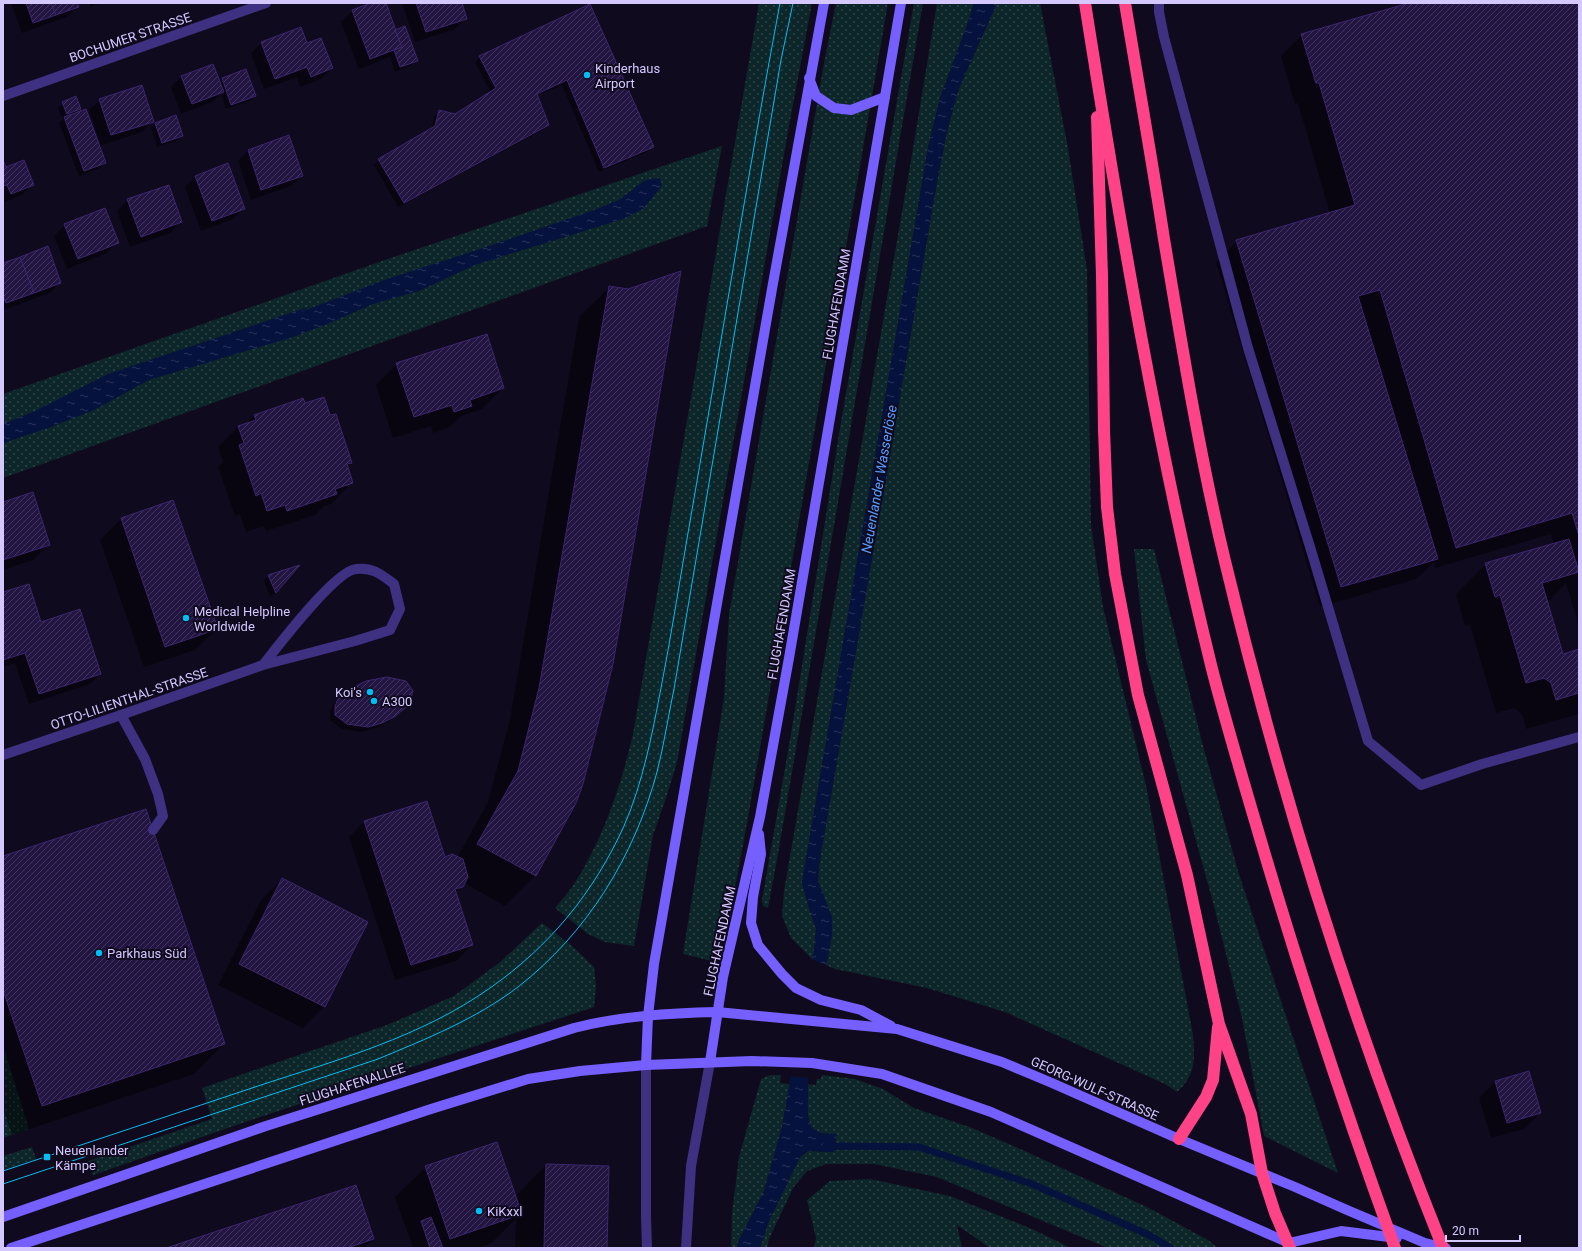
<svg xmlns="http://www.w3.org/2000/svg" width="1582" height="1251" font-family="Roboto,sans-serif">
	<style>
		.grass { fill: url(#grass-dots) }
		.water { fill: url(#water-ripples) }
		.shadow { fill: #0007; fill-rule: evenodd }
		.lines { fill: none; stroke-linecap: round; stroke-linejoin: round }
		.stream { stroke: #05123d; stroke-width: 7 }
		.building { fill: url(#building-hatch); stroke: #3c256f }
		.service { stroke: #3e3181; stroke-width: 10 }
		.minor { stroke: #3e3181; stroke-width: 10 }
		.tertiary { stroke: #3e3181; stroke-width: 10 }
		.secondary { stroke: #765fff; stroke-width: 10 }
		.motorway { stroke: #ff4386; stroke-width: 12 }
		.tram { stroke: #00bdf3; stroke-width: 1 }
		.poi-dot { fill: #00bdf3; stroke: #100a1e; stroke-width: 1.5 }
		.labels { text-anchor: middle; stroke-width: 4; stroke-linejoin: round; paint-order: stroke }
		.street-label { font-size: 13px; fill: #d5c8ff; stroke: #100a1e }
		.poi-label { font-size: 13px; fill: #d5c8ff; stroke: #100a1e; text-anchor: start }
		.water-label { font-size: 14px; font-style: italic; fill: #569cff; stroke: #100a1e }
	</style>
	<defs>
		<pattern id="grass-dots" width="8" height="8" patternUnits="userSpaceOnUse"><rect width="8" height="8" fill="#0d2629"/><path d="M2 2h.1M6 6h.1" fill="none" stroke="#2f4449" stroke-width="1.8" stroke-linecap="round"/></pattern>
		<pattern id="water-ripples" width="26" height="14" patternUnits="userSpaceOnUse"><rect width="26" height="14" fill="#05123d"/><path d="M2 4q2-2 4 0t4 0M15 11q2-2 4 0t4 0" fill="none" stroke="#29335a"/></pattern>
		<pattern id="building-hatch" width="6" height="6" patternUnits="userSpaceOnUse"><rect width="6" height="6" fill="#231541"/><path d="M-1 1l2-2M0 6l6-6M5 7l2-2" fill="none" stroke="#42365e"/></pattern>
	</defs>
	<rect width="100%" height="100%" fill="#100a1e"/>
	<!-- grass -->
	<g class="grass">
		<path d="M759,3h53l-23,123 -112,636 -10,33 -14,40 -19,111 -29,-4 -17,-8 -33,-26c7,-9 15,-17 21,-27 28,-45 45,-95 57,-147z"/>
		<path d="M836,3h52l-139,809 -14,76 -9,37 -14,36 -29,-7 41,-256 5,-84 95,-551z"/>
		<path d="M914,3h9l-145,851 -10,54 -5,-2 -1,-6 29,-166 49,-306z"/>
		<path d="M937,3h37l-7,22 -27,73 -12,50 -126,734 6,23 8,24 -3,31 -22,-22 -9,-22 2,-25 130,-748z"/>
		<path d="M997,3h43l28,145 19,122 4,255 12,82 44,183 46,245c2,24 3,40 -16,57l-12,-8 -62,-28 -98,-44 -78,-24 -92,-19 -9,-4 6,-30 -14,-54 1,-16 119,-689 9,-45 12,-43z"/>
		<path d="M722,146l-15,80 -704,252v-84l382,-134z"/>
		<path d="M1134,549h20l48,193 36,129 100,302 -74,-37 -22,-118 -29,-116 -67,-242z"/>
		<path d="M542,923l30,23 22,21 2,20 -2,20 -346,114 -155,54 -5,-14 124,-42 -10,-31 185,-63 67,-29 45,-33z"/>
		<path d="M3,1045l26,84 -26,9z"/>
		<path d="M770,1075h11l-1,8 10,1 -8,43 -18,64 -26,51 -1,6h-6l1,-35 7,-56 22,-78z"/>
		<path d="M822,1075l33,4 28,10 31,19 58,20 46,20 131,60 59,32 10,8h-110l-171,-71 -63,-13h-48l-19,7 -14,17 -24,51 -2,9h-7l8,-25 32,-66 8,-6 26,1 -14,-19 -9,-6 -3,-11 -1,-32 9,1 1,-6h4z"/>
		<path d="M32,1147l4,12 -33,11v-14z"/>
		<path d="M870,1179l80,17 82,33 39,19h-81l-33,-23 5,23h-148l2,-10 -9,-38 23,-19z"/>
	</g>
	<!-- water -->
	<g class="water">
		<path d="M974,3h23l-38,85 -12,43 -9,45 -119,689 -1,16 14,36v18l-6,30 -13,-5 3,-31 -8,-24 -6,-23 126,-734 12,-50 27,-73z"/>
		<path d="M660,178l2,8 -19,23 -20,10 -148,46 -56,26 -46,13 -48,21 -32,12 -144,43 -55,30 -43,17 -48,16v-19l32,-13 73,-37 203,-68 -13,7 89,-34 93,-30 114,-39 25,-10 26,-20z"/>
		<path d="M791,1076l17,2v38l3,11 9,6 17,1 -3,18 -26,-1 -8,6 -32,66 -8,25h-23l1,-6 26,-51 18,-64z"/>
	</g>
	<!-- shadow -->
	<g class="shadow">
		<path d="M11,3h65l1,4 -10,10 -45,16z"/>
		<path d="M89,3h13l-12,4z"/>
		<path d="M374,3h11l10,28 21,29 -5,5 -16,7 -5,-15 -31,12 -18,-47 11,-11z"/>
		<path d="M402,3h59l5,15 -11,11 -40,13z"/>
		<path d="M1411,3h168v624l-13,-44 -19,20 15,52 17,-5v64l-53,15 -4,-15 -8,-6 -18,5 -26,-88 -5,1 -9,-32 30,-30 68,-20 -3,-10 -116,34 -1,-6 -18,17 -96,28 -104,-345 21,-21 93,-27 -32,-111 -3,1 -14,-48 21,-21zM1304,47h2l12,41h-2z"/>
		<path d="M589,6l63,141 -5,5 -48,20 -37,-87 -25,11 11,29 -5,5 -145,77 -24,-42 5,-5 52,-30 3,-13 5,-5 16,3 36,-22 -16,-31 5,-5z"/>
		<path d="M300,28l7,16 25,24 -11,11 -21,8 -3,-10 -33,12 -13,-36 10,-10z"/>
		<path d="M246,71l9,25 -5,5 -24,8 -5,-15 -9,8 -31,12 -10,-27 10,-10 38,5 3,-3z"/>
		<path d="M100,100l53,21 -11,11 -43,14 6,17 -5,5 -21,8 -20,-53 4,-3 -5,-12 5,-5 17,5 -5,6 23,30 2,-1 -11,-33z"/>
		<path d="M156,123l26,12 -6,6 -19,6 -6,-19z"/>
		<path d="M249,150l53,26 -11,10 -40,14 -13,-39z"/>
		<path d="M3,162l2,7 28,15 -11,11 -19,8z"/>
		<path d="M195,177l49,32 -11,10 -32,12 -16,-44z"/>
		<path d="M128,200l52,22 -10,11 -40,14 -13,-36z"/>
		<path d="M65,225l52,17 -10,11 -40,16 -13,-33z"/>
		<path d="M3,264l57,18 -10,11 -47,17z"/>
		<path d="M610,287l18,3 -53,513 -40,73 -30,30 -41,-23 -9,10 17,52 -16,16 -61,19 -46,-143 16,-16 79,37h13l31,-56 22,-83 69,-402z"/>
		<path d="M397,364l106,24 -21,21 -21,7 -11,11 -17,6 -2,-7 -38,12 -17,-53z"/>
		<path d="M305,405l24,11 22,47 -4,4 5,16 -21,21 -7,2 -9,9 -49,16 -2,-5 -18,6 -6,-18 -5,2 -17,-49 5,-5 -5,-15 21,-21 7,-2 9,-9z"/>
		<path d="M173,502l44,127 -22,21 -51,17 -44,-127 21,-21z"/>
		<path d="M3,503l46,41 -16,16 -30,10z"/>
		<path d="M297,567l-22,26 -5,4 -6,-16 5,-6z"/>
		<path d="M3,594l38,29 59,51 -10,10 -61,20 -14,-41 -12,4z"/>
		<path d="M340,698l69,7 -21,17 -12,6 -14,4 -20,-3 -12,-9v-9l4,-8z"/>
		<path d="M3,858l221,186 -30,30 -182,61 -9,-26z"/>
		<path d="M282,879l85,43 -43,85 -21,21 -85,-43 43,-85z"/>
		<path d="M1495,1082l45,31 -16,16 -33,9 -12,-40z"/>
		<path d="M546,1165l60,83h-91l1,-29 -26,25 -11,4h-66l-18,-51 31,-30 89,30z"/>
		<path d="M373,1239l-9,9h-195z"/>
	</g>
	<g class="lines">
		<!-- stream -->
		<path class="stream" d="M825,1147l16,-1 78,1 113,37 115,50 24,14"/>
	</g>
	<!-- building -->
	<g class="building">
		<path d="M26,3h25l5,12 -23,8z"/>
		<path d="M51,3h26l2,4 -23,8z"/>
		<path d="M371,3h15l16,44 -32,12 -18,-49z"/>
		<path d="M416,3h46l5,16 -41,13z"/>
		<path d="M1409,3h170v533l-7,-23 -116,35 -76,-258 -22,6 80,263 -97,28 -105,-347 119,-35 -36,-122h-3l-15,-49z"/>
		<path d="M590,4l64,143 -50,21 -37,-88 -30,14 12,31 -145,78 -26,-44 57,-33 4,-16 16,4 41,-26 -17,-32z"/>
		<path d="M405,26l13,35 -18,6 -6,-17 8,-3 -7,-17z"/>
		<path d="M301,27l6,16 14,-5 12,30 -22,9 -4,-10 -32,12 -14,-37z"/>
		<path d="M213,64l11,28 -32,12 -11,-28z"/>
		<path d="M246,69l10,27 -25,9 -9,-27z"/>
		<path d="M142,85l12,37 -43,13 -12,-36z"/>
		<path d="M76,96l5,13 -14,5 -5,-12z"/>
		<path d="M86,109l20,54 -22,8 -20,-54z"/>
		<path d="M176,115l7,21 -21,7 -7,-20z"/>
		<path d="M289,135l14,41 -42,14 -13,-40z"/>
		<path d="M3,160l3,7 18,-7 10,25 -23,9 -4,-9 -4,1z"/>
		<path d="M228,163l17,46 -33,12 -17,-45z"/>
		<path d="M169,185l13,37 -41,15 -14,-38z"/>
		<path d="M105,208l14,35 -41,16 -14,-35z"/>
		<path d="M48,246l13,37 -27,10 -14,-36z"/>
		<path d="M20,257l14,36 -28,10 -3,-7v-33z"/>
		<path d="M681,271l-68,393 -30,120 -7,19 -40,73 -59,-32 41,-73 21,-83 70,-402 19,3z"/>
		<path d="M487,334l17,54 -34,12 2,6 -18,6 -2,-7 -38,12 -18,-54z"/>
		<path d="M324,397l6,18 6,-1 16,49 -5,1 6,19 -18,6 2,5 -50,17 -2,-6 -18,6 -6,-18 -5,3 -17,-51 5,-2 -6,-17 18,-6 -2,-5 49,-17 2,5z"/>
		<path d="M33,492l17,53 -47,15v-58z"/>
		<path d="M173,500l45,129 -53,18 -44,-129z"/>
		<path d="M1569,539l10,33 -37,11 21,71 16,-5v44l-23,7 -5,-17 -7,-5 -18,5 -26,-88 -5,2 -10,-34z"/>
		<path d="M300,565l-24,28 -8,-18z"/>
		<path d="M29,584l12,38 39,-13 21,65 -62,20 -14,-41 -22,7v-68z"/>
		<path d="M387,677l19,4 7,10 -4,14 -15,12 -12,6 -14,4 -21,-3 -12,-9v-9l4,-9 11,-8 16,-8z"/>
		<path d="M427,801l18,56 7,-3 11,5 5,18 -5,10 -8,2 18,56 -62,20 -47,-144z"/>
		<path d="M146,809l79,235 -183,62 -39,-116v-134z"/>
		<path d="M282,878l86,44 -43,85 -86,-43z"/>
		<path d="M1529,1071l12,42 -34,10 -12,-42z"/>
		<path d="M497,1142l25,72 -72,25 -25,-73z"/>
		<path d="M546,1164l63,2 -2,82h-63z"/>
		<path d="M356,1185l18,54 -27,9h-181z"/>
		<path d="M431,1217l12,31h-13l-9,-27z"/>
	</g>
	<g class="lines">
		<!-- service -->
		<g class="service">
			<path d="M1159,3v9l5,25 84,311 63,202 57,191 53,44 61,-21 97,-27"/>
			<path d="M121,715l24,44 13,35 5,22 -10,14"/>
		</g>
		<!-- minor -->
		<g class="minor">
			<path d="M3,96l263,-93"/>
			<path d="M3,755l118,-40 142,-50 92,-24 35,-11 10,-21 -6,-25c-12,-9 -21,-17 -38,-15 -21,2 -78,77 -93,96"/>
		</g>
		<!-- tertiary -->
		<g class="tertiary">
			<path d="M646,1065v152l1,31"/>
			<path d="M686,1248l5,-82 19,-104"/>
		</g>
		<!-- secondary -->
		<g class="secondary">
			<path d="M809,78l7,18 18,12 17,2 34,-13"/>
			<path d="M759,834l2,20 -8,43 -2,26 7,22 24,29 14,14 25,12 40,10 30,16"/>
			<path d="M710,1062l13,-85 37,-160 29,-159 112,-655"/>
			<path d="M646,1065l2,-49 6,-52 118,-675 52,-286"/>
			<path d="M3,1217l263,-91 308,-98c47,-12 95,-15 143,-16l180,17 105,33 50,21 127,56 116,48 52,23 78,33 21,5"/>
			<path d="M11,1248l420,-139 97,-30 52,-8 66,-6 106,-4 60,2 70,11 109,38 298,131 52,-12 56,7"/>
		</g>
		<!-- motorway -->
		<g class="motorway">
			<path d="M1085,3c35,223 73,447 127,666 14,54 30,108 46,162 41,140 87,279 137,417"/>
			<path d="M1125,3c13,79 27,157 39,236 18,107 35,213 60,318 56,235 129,467 219,691"/>
			<path d="M1097,117l5,159 2,154 3,77 8,67 23,121 49,180 32,149 32,90 11,59 13,40 15,35"/>
			<path d="M1179,1139l27,-42 7,-17 5,-53"/>
		</g>
		<!-- tram -->
		<g class="tram">
			<path d="M3,1171c85,-28 170,-57 255,-85 79,-26 163,-49 232,-98 60,-42 104,-96 134,-162 19,-44 28,-91 37,-138 10,-51 18,-103 27,-155 31,-177 59,-354 92,-530"/>
			<path d="M3,1184l375,-125c48,-20 98,-40 140,-72 69,-54 116,-130 139,-215 7,-27 11,-55 17,-83l107,-629 12,-57"/>
		</g>
	</g>
	<!-- markers -->
	<g class="poi-dot">
		<circle cx="587" cy="75" r="4"/>
		<circle cx="186" cy="618" r="4"/>
		<circle cx="370" cy="692" r="4"/>
		<circle cx="374" cy="701" r="4"/>
		<circle cx="99" cy="953" r="4"/>
		<rect x="43" y="1153" width="8" height="8" rx="2"/>
		<circle cx="479" cy="1211" r="4"/>
	</g>
	<g class="labels">
		<!-- street labels -->
		<g class="street-label">
			<text transform="translate(130 37) rotate(-19)" y="5">BOCHUMER STRASSE</text>
			<text transform="translate(836 304) rotate(-80)" y="5">FLUGHAFENDAMM</text>
			<text transform="translate(781 624) rotate(-80)" y="5">FLUGHAFENDAMM</text>
			<text transform="translate(129 698) rotate(-19)" y="5">OTTO-LILIENTHAL-STRASSE</text>
			<text transform="translate(719 941) rotate(-78)" y="5">FLUGHAFENDAMM</text>
			<text transform="translate(352 1084) rotate(-18)" y="5">FLUGHAFENALLEE</text>
			<text transform="translate(1095 1088) rotate(24)" y="5">GEORG-WULF-STRASSE</text>
		</g>
		<!-- poi labels -->
		<g class="poi-label">
			<text x="595" y="73">Kinderhaus<tspan x="595" dy="15">Airport</tspan></text>
			<text x="194" y="616">Medical Helpline<tspan x="194" dy="15">Worldwide</tspan></text>
			<text x="362" y="697" text-anchor="end">Koi's</text>
			<text x="382" y="706">A300</text>
			<text x="107" y="958">Parkhaus Süd</text>
			<text x="55" y="1155">Neuenlander<tspan x="55" dy="15">Kämpe</tspan></text>
			<text x="487" y="1216">KiKxxl</text>
		</g>
		<!-- water labels -->
		<g class="water-label">
			<text transform="translate(879 479) rotate(-80)" y="5">Neuenlander Wasserlöse</text>
		</g>
	</g>
	<!-- border -->
	<rect width="1582" height="1251" fill="none" stroke="#d5c8ff" stroke-width="8"/>
	<!-- scale -->
	<path d="M1446 1235v6h74v-6" fill="none" stroke="#d5c8ff" stroke-width="2"/>
	<text x="1452" y="1235" font-size="12" fill="#d5c8ff" stroke="#100a1e" stroke-width="3" paint-order="stroke">20 m</text>
</svg>
